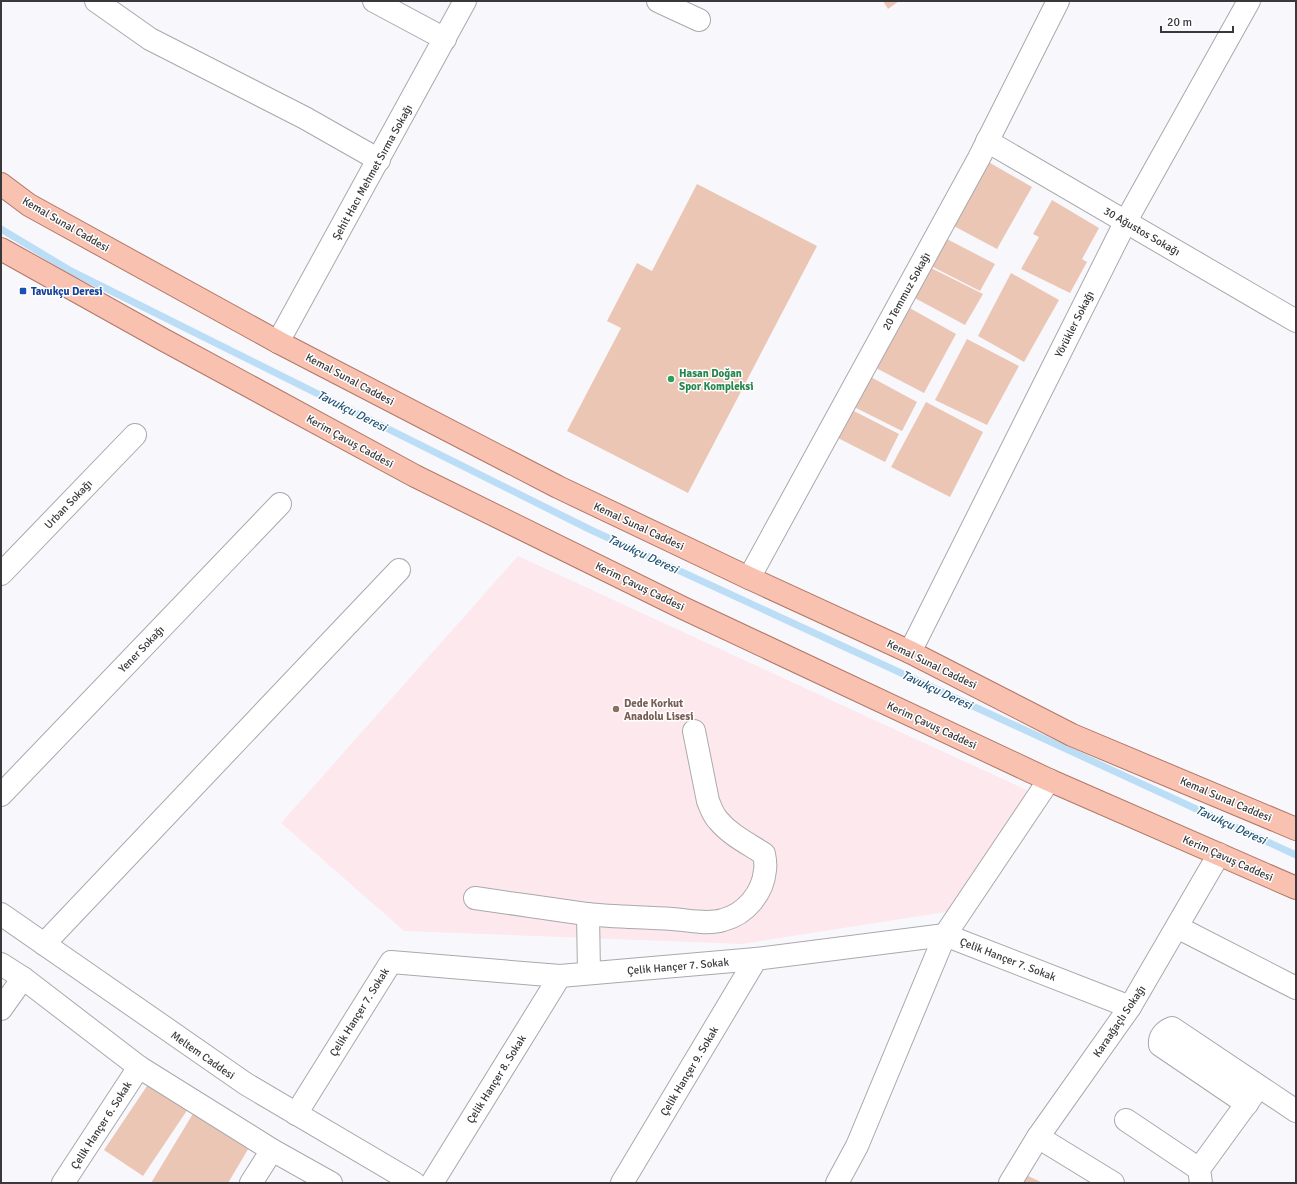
<svg xmlns="http://www.w3.org/2000/svg" width="1297" height="1184" font-family="Signika,sans-serif">
	<style>
		.education { fill: #fde8ed }
		.lines { fill: none; stroke-linecap: round; stroke-linejoin: round }
		.stream { stroke: #bcddf6; stroke-width: 7 }
		.building { fill: #ecc6b5 }
		.minor-casing { stroke: #a9a9ad; stroke-width: 24 }
		.major-casing { stroke: #b37665; stroke-width: 24 }
		.minor { stroke: #fff; stroke-width: 22 }
		.major { stroke: #f8c1b0; stroke-width: 22 }
		.transit-dot { fill: #1a4fb4; stroke: #fff; stroke-width: 1.5 }
		.leisure-dot { fill: #2e9e5b; stroke: #fff; stroke-width: 1.5 }
		.education-dot { fill: #8d6e63; stroke: #fff; stroke-width: 1.5 }
		.labels { text-anchor: middle; stroke-width: 3; stroke-linejoin: round; paint-order: stroke }
		.street-label { font-size: 11px; fill: #39393b; stroke: #fff }
		.transit-label { font-size: 11px; font-weight: bold; fill: #164399; stroke: #fff; text-anchor: start }
		.leisure-label { font-size: 11px; font-weight: bold; fill: #27864d; stroke: #fff; text-anchor: start }
		.education-label { font-size: 11px; font-weight: bold; fill: #785e54; stroke: #fff; text-anchor: start }
		.water-label { font-size: 12px; font-style: italic; fill: #225578; stroke: #fff }
	</style>
	<rect width="100%" height="100%" fill="#f8f8fc"/>
	<!-- education -->
	<path class="education" d="M518,556l515,237 -81,118 -210,33 -338,-13 -123,-108z"/>
	<g class="lines">
		<!-- stream -->
		<path class="stream" d="M1,229l70,42 520,259 705,325"/>
	</g>
	<!-- building -->
	<g class="building">
		<path d="M883,1h16l-11,8z"/>
		<path d="M985,160l47,27 -35,62 -49,-26z"/>
		<path d="M697,184l120,62 -129,247 -121,-62 54,-103 -14,-7 30,-58 15,8z"/>
		<path d="M1052,200l47,28 -17,31 5,3 -17,31 -49,-24 18,-32 -6,-3z"/>
		<path d="M945,238l50,26 -15,27 -49,-25z"/>
		<path d="M927,266l56,28 -18,31 -54,-29z"/>
		<path d="M1011,273l48,27 -35,62 -46,-26z"/>
		<path d="M908,307l48,27 -32,59 -50,-26z"/>
		<path d="M967,339l52,27 -32,59 -52,-25z"/>
		<path d="M867,375l50,27 -15,29 -52,-26z"/>
		<path d="M926,402l57,30 -33,65 -59,-30z"/>
		<path d="M850,409l49,25 -14,28 -51,-26z"/>
		<path d="M151,1080l39,26 -47,70 -39,-26z"/>
		<path d="M194,1112l56,34 -22,37h-77z"/>
		<path d="M1026,1175l17,8h-21z"/>
	</g>
	<g class="lines">
		<!-- minor casing -->
		<g class="minor-casing">
			<g id="minor">
				<path d="M96,1l54,38 155,79 74,42"/>
				<path d="M374,1l71,38"/>
				<path d="M658,1l41,19"/>
				<path d="M987,141l309,180"/>
				<path d="M278,342l187,-341"/>
				<path d="M1,574l134,-139"/>
				<path d="M749,578l230,-420 79,-157"/>
				<path d="M910,652l216,-431 123,-220"/>
				<path d="M1,795l279,-291"/>
				<path d="M475,898c37,5 74,11 111,16 28,3 57,3 86,5 16,1 35,6 51,1 23,-6 40,-27 42,-50 1,-5 0,-11 -1,-16 -15,-10 -34,-19 -46,-34 -5,-5 -7,-12 -10,-19l-14,-70"/>
				<path d="M1,914l245,170 168,99"/>
				<path d="M588,914l1,59"/>
				<path d="M1177,927l119,61"/>
				<path d="M44,944l355,-374"/>
				<path d="M1,964l22,14 116,89 133,83 59,33"/>
				<path d="M1,1009l22,-31"/>
				<path d="M1247,1104l-87,-59c-1,-8 4,-14 12,-17l124,83"/>
				<path d="M296,1114l95,-152 169,14 196,-17 189,-24 185,72"/>
				<path d="M1126,1120l73,49"/>
				<path d="M1038,1137l75,46"/>
				<path d="M63,1183l76,-116"/>
				<path d="M251,1183l21,-33"/>
				<path d="M432,1183l128,-207"/>
				<path d="M622,1183l134,-224"/>
				<path d="M837,1183l20,-37 88,-211 104,-155"/>
				<path d="M1010,1183l28,-46 92,-130 89,-153"/>
				<path d="M1201,1183l-2,-14 56,-77"/>
			</g>
		</g>
		<!-- major casing -->
		<g class="major-casing">
			<g id="major">
				<path d="M1,184l28,21 249,137 280,145 191,91 161,74 162,83 224,94"/>
				<path d="M1,249l163,91 251,136 268,132 366,172 247,108"/>
			</g>
		</g>
		<!-- minor -->
		<use href="#minor" class="minor"/>
		<!-- major -->
		<use href="#major" class="major"/>
	</g>
	<!-- markers -->
	<rect class="transit-dot" x="19" y="287" width="8" height="8" rx="2"/>
	<circle class="leisure-dot" cx="671" cy="379" r="4"/>
	<circle class="education-dot" cx="616" cy="709" r="4"/>
	<g class="labels">
		<!-- street labels -->
		<g class="street-label">
			<text transform="translate(372 172) rotate(-61)" y="4">Şehit Hacı Mehmet Sırma Sokağı</text>
			<text transform="translate(66 224) rotate(30)" y="4">Kemal Sunal Caddesi</text>
			<text transform="translate(1142 231) rotate(30)" y="4">30 Ağustos Sokağı</text>
			<text transform="translate(906 291) rotate(-61)" y="4">20 Temmuz Sokağı</text>
			<text transform="translate(1074 324) rotate(-63)" y="4">Yörükler Sokağı</text>
			<text transform="translate(350 379) rotate(28)" y="4">Kemal Sunal Caddesi</text>
			<text transform="translate(350 441) rotate(29)" y="4">Kerim Çavuş Caddesi</text>
			<text transform="translate(68 504) rotate(-46)" y="4">Urban Sokağı</text>
			<text transform="translate(639 526) rotate(25)" y="4">Kemal Sunal Caddesi</text>
			<text transform="translate(640 586) rotate(26)" y="4">Kerim Çavuş Caddesi</text>
			<text transform="translate(141 649) rotate(-46)" y="4">Yener Sokağı</text>
			<text transform="translate(932 664) rotate(26)" y="4">Kemal Sunal Caddesi</text>
			<text transform="translate(932 725) rotate(25)" y="4">Kerim Çavuş Caddesi</text>
			<text transform="translate(1226 799) rotate(23)" y="4">Kemal Sunal Caddesi</text>
			<text transform="translate(1228 858) rotate(24)" y="4">Kerim Çavuş Caddesi</text>
			<text transform="translate(1008 959) rotate(21)" y="4">Çelik Hançer 7. Sokak</text>
			<text transform="translate(678 966) rotate(-5)" y="4">Çelik Hançer 7. Sokak</text>
			<text transform="translate(359 1012) rotate(-58)" y="4">Çelik Hançer 7. Sokak</text>
			<text transform="translate(1119 1021) rotate(-56)" y="4">Karaağaçlı Sokağı</text>
			<text transform="translate(203 1055) rotate(35)" y="4">Meltem Caddesi</text>
			<text transform="translate(689 1071) rotate(-59)" y="4">Çelik Hançer 9. Sokak</text>
			<text transform="translate(496 1079) rotate(-58)" y="4">Çelik Hançer 8. Sokak</text>
			<text transform="translate(101 1125) rotate(-57)" y="4">Çelik Hançer 6. Sokak</text>
		</g>
		<!-- transit labels -->
		<g class="transit-label">
			<text x="31" y="295">Tavukçu Deresi</text>
		</g>
		<!-- leisure labels -->
		<g class="leisure-label">
			<text x="679" y="377">Hasan Doğan<tspan x="679" dy="13">Spor Kompleksi</tspan></text>
		</g>
		<!-- education labels -->
		<g class="education-label">
			<text x="624" y="707">Dede Korkut<tspan x="624" dy="13">Anadolu Lisesi</tspan></text>
		</g>
		<!-- water labels -->
		<g class="water-label">
			<text transform="translate(352 411) rotate(27)" y="4">Tavukçu Deresi</text>
			<text transform="translate(643 554) rotate(25)" y="4">Tavukçu Deresi</text>
			<text transform="translate(937 690) rotate(25)" y="4">Tavukçu Deresi</text>
			<text transform="translate(1231 825) rotate(25)" y="4">Tavukçu Deresi</text>
		</g>
	</g>
	<!-- border -->
	<rect width="1297" height="1184" fill="none" stroke="#39393b" stroke-width="4"/>
	<!-- scale -->
	<path d="M1161 26v6h72v-6" fill="none" stroke="#39393b" stroke-width="2"/>
	<text x="1167" y="26" font-size="12" fill="#39393b" stroke="#ffffff" stroke-width="3" paint-order="stroke">20 m</text>
</svg>
